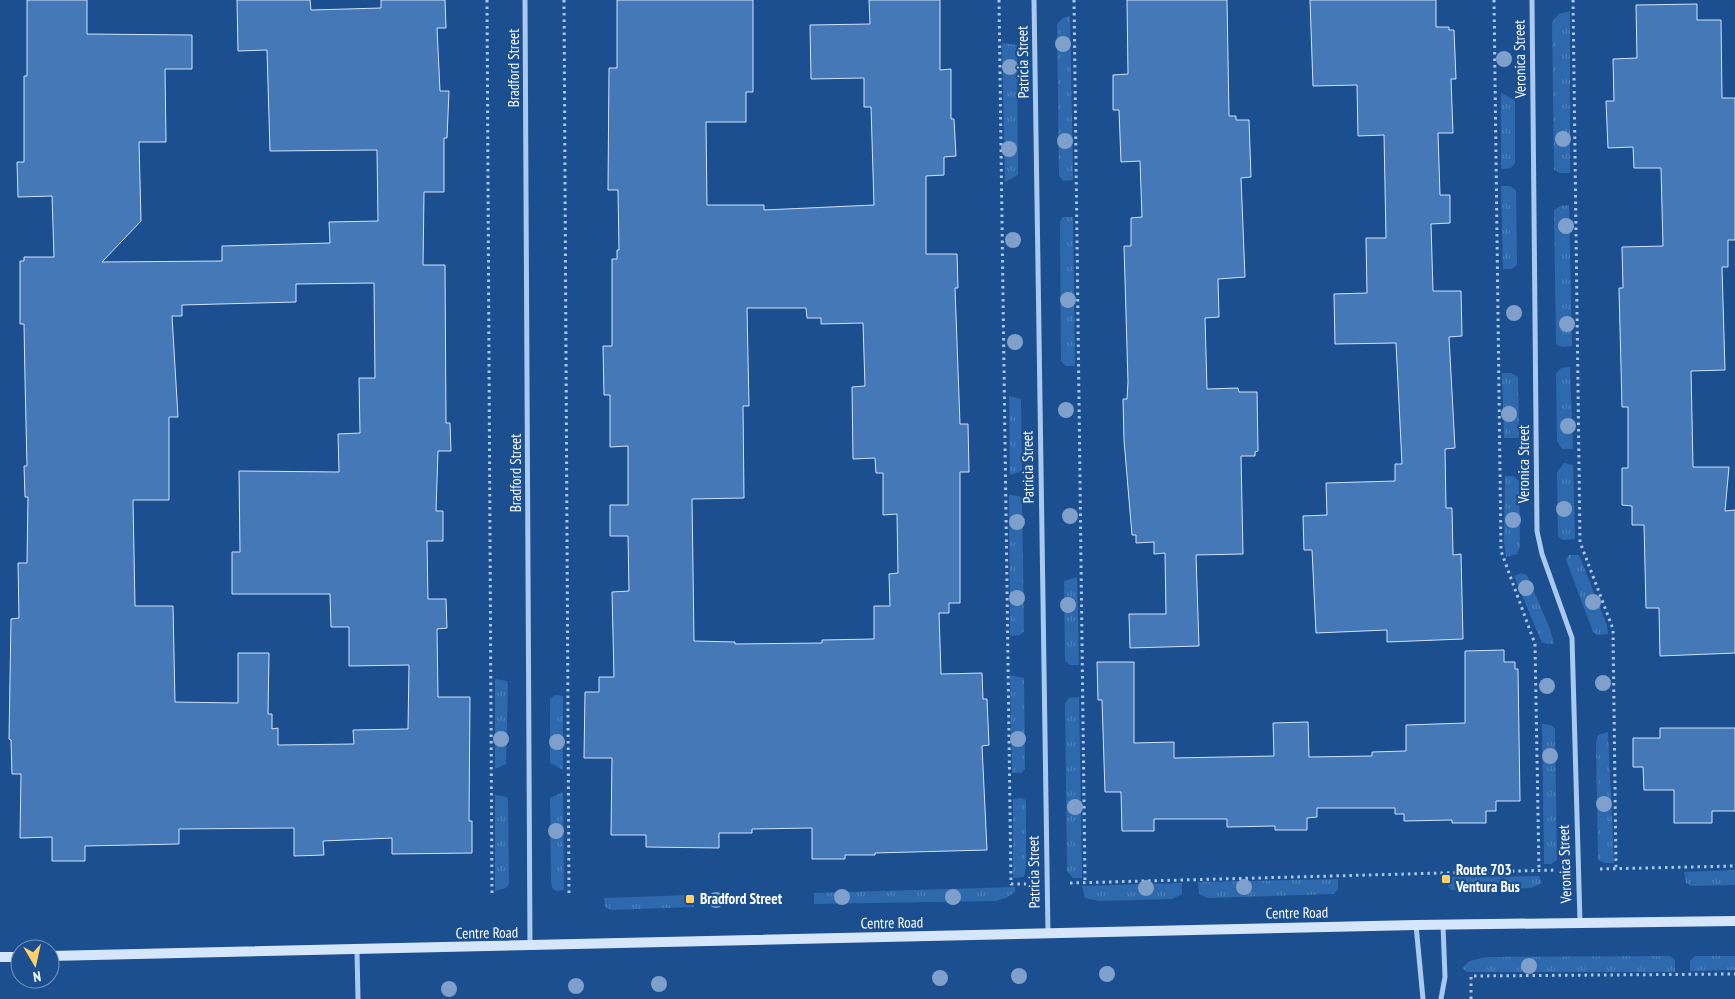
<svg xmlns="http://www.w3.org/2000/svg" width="1735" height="999" font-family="'PT Sans Narrow',sans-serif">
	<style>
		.grass { fill: url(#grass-tufts) }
		.building { fill: #4478b7; stroke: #cfe3fa; fill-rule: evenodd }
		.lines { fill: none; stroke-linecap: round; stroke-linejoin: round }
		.path { stroke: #a9c9ee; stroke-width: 3; stroke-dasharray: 2.5 4; stroke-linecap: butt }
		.minor { stroke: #a9c9ee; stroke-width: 5 }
		.secondary { stroke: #d6e6fa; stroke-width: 10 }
		.tree { fill: #7ea0ca }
		.poi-dot { fill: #ffd166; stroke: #1b4f8f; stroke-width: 2 }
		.labels { text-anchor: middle; stroke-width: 4.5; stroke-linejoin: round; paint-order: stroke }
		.street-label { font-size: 15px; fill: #fff; stroke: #1b4f8f }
		.poi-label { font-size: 15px; font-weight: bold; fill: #fff; stroke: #1b4f8f; text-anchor: start }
	</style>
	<defs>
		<pattern id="grass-tufts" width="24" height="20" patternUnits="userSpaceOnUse" patternTransform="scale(1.25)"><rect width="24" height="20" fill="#2e69ad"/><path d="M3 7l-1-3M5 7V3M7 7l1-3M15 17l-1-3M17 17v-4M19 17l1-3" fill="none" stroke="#4d80b9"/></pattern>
	</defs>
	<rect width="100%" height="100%" fill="#1b4f8f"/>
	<!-- grass -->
	<g class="grass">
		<path d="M1570,11v162h-10l-6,-3 -2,-148 7,-8z"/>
		<path d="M1070,16l3,164 -10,1 -4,-5 -2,-152 6,-6z"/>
		<path d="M1002,43l15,2 1,130 -13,7z"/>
		<path d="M1501,93l14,7v63l-4,5 -10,1z"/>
		<path d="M1501,186h9l6,4 1,75 -6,4h-8z"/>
		<path d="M1569,205l3,141 -10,1 -6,-3 -2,-134 6,-4z"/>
		<path d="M1063,217h10l2,149h-9l-5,-5 -1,-139z"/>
		<path d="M1570,367l3,82h-11l-5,-8 -1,-67 5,-6z"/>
		<path d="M1502,373h9l7,4 1,61h-15z"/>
		<path d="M1009,396l12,3 1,72 -12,4z"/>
		<path d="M1564,463l9,2 2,74 -12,1 -5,-3 -1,-65z"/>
		<path d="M1505,476h8l6,5 1,66 -3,7 -11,3 -2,-16z"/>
		<path d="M1009,495l10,1 3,3 2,132 -4,4 -10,1z"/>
		<path d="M1569,555h10l28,70 1,9 -11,1 -4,-3 -27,-72z"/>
		<path d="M1521,573l6,2 23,54 4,15 -12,-1 -28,-67z"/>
		<path d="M1077,577l2,88h-9l-5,-4 -1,-80z"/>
		<path d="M1010,675l14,3 1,91 -4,4h-9z"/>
		<path d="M495,679l12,2 1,4 -2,79 -11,5z"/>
		<path d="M555,695l8,1v74l-13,-7v-64z"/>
		<path d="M1079,697l3,181h-9l-6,-7 -2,-168 4,-5z"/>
		<path d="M1542,724l9,1 4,4 2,131 -6,4h-7z"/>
		<path d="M1608,732l6,131h-9l-7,-3 -2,-118 2,-7z"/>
		<path d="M563,792l1,98 -8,1 -4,-3 -1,-9 -1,-81z"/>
		<path d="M495,795l12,2 1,3 1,84 -3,4 -11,3z"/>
		<path d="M1021,798l5,2v67l-2,10 -11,1v-79z"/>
		<path d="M1735,870v15l-44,1 -5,-3 -2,-11z"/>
		<path d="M1539,876l3,7 -11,5 -80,2 -3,-4 1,-9z"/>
		<path d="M1338,879v10l-4,5 -126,4 -9,-4 -1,-12z"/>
		<path d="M1182,883v11l-10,5 -73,2 -14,-3 -3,-12z"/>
		<path d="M1015,887v5l-9,6 -11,3 -181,3v-11z"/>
		<path d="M693,895l1,12 -83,3 -6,-3 -1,-9z"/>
		<path d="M1670,956l5,4v12h-208l-5,-4 8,-7 16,-4z"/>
		<path d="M1695,956h40v14l-45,1v-10z"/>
	</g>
	<!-- building -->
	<g class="building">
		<path d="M27,0h60v34l105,1v34h-27l1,73h-27l2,79 -39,41 120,-1v-15l108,-3 -1,-21 49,-1 -1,-71 -107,1 -3,-101 -29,1 -1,-51h73l1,10 70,-2v-8h64l1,28h-9l3,63h9l-2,47h-3v54h-20l-1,73h22l1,158h4l1,28h-13l-2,60h7v30h-16l1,58h18l1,29 -10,1 1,68h32l-1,124h3v32l-80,1v-16l-69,3 1,14 -30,1v-28l-115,1v15l-94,2v15h-33v-24l-32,1 1,-64h-9l-1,-34 -2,-1 2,-120 8,-1 -1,-55h9l1,-66h-3l-1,-31h3l-2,-86 -1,-56h-4v-63h4v-4h30l-2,-61 -34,1 -1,-35h7v-86h3zM374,283l1,95h-16l1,55 -22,1 1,38 -100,-1 1,81h-8v42h98l1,33h18v39l60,-1 -1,64 -55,1 1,14 -76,1v-17l-6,1v-15h-4l1,-61h-31v50l-63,-1 -2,-96h-38l-2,-106h36v-83h9l-6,-101h10v-11l114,-3v-18z"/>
		<path d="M617,0h136v92h-7v30h-40l1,83h57v5l110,-5 -3,-98h-7v-29l-53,1 -1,-54 60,-1 -1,-24h71v70l11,-1v50h3l2,37 -12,1v18l-18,1v78h31l1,34h-3l5,136h8l1,48h-9v131h-11v10h-10l2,61 41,-1 1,26h4l2,46 -7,1 5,104 -112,3v2h-30v4h-33v-31l-60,1v4h-33v15l-73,-1v-12h-35l1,-77h-28l1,-66h14v-15h15l-2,-85 17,-1 -1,-55h-18v-31h18v-59l-18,1v-52h-6l-1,-49h9v-87h5v-9h2l-1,-60h-10l1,-122h8zM747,308h59l1,10h14v6l42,-1 2,63 -13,1 1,72 22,-1 1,15h7v42l14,-1 1,59 -9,1 1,32h-16v33l-52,1v3l-87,1v-2l-41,-1 -2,-142 52,-1 -1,-92h6z"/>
		<path d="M1127,0h100l2,116h7v4h13l2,57 -10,1 4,99 -27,2 1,38 -14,1 2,71 31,-1 1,4h18l1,59 -3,1v4h-14l2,98 -47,1 3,91 -69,2 -1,-34h37l-1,-61 -11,1v-12l-18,1v-8h-4l-8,-95 -1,-41h4l1,-17 -4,-136h7v-28l11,-1 -2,-56 -19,1 -2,-52h-6v-35l15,-1z"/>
		<path d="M1310,0h126v27h13v3h5l2,49h-5l2,54h-15l2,62h10v28l-19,1 2,67h28l1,45 -13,1 6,111 -10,1 1,59h6l1,47 8,-1 2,85 -76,3v-12l-71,3 -4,-83h-8l-1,-34 24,-1 -1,-32 69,-2v-17h7l-6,-121 -61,1 -1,-50 33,-1 -1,-55h20l-2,-103 -26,1 -1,-51 -44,1z"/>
		<path d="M1697,4v16h24l1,78h13v142h-7v27h-6l3,103 -34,1 2,96h36l-4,44 10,-1v143l-75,3 -1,-48h-13l-2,-83h-12v-19l-10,-1v-37h6v-61h-6l-3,-119h4l-1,-41 41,-1 -2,-78h-27l-1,-21 -25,1 -2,-47h8l-1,-42 24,-1 -1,-53z"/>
		<path d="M1504,650v12h11v7h3l2,132h-24v10h-10v12h-34v-3l-48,1v-7h-9v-6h-78v9l-10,1v12h-32v-4l-48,1v-8h-73v12h-32l-1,-39h-16l-3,-92h-4l-1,-38h37v81l40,-1v16l100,-2 -1,-33 35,-1 1,35 63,-1v-4l34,-1v-26l59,-2v-72z"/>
		<path d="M1660,728h75v83h-23v12h-38v-33h-30l-1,-23h-10v-29h27z"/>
	</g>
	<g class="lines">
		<!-- path -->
		<g class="path">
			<path d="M487,0l5,895"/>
			<path d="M564,0l5,894"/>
			<path d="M999,0l12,884h15"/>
			<path d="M1074,0l11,882"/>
			<path d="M1494,0l7,551 34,93 4,226"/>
			<path d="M1573,0l7,542 33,87 3,240"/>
			<path d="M1600,869l135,-3"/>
			<path d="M1070,883l486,-13"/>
			<path d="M1471,999v-23l264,-2"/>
		</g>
		<!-- minor -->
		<g class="minor">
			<path d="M525,0l5,947"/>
			<path d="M1034,0l14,934"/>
			<path d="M1532,0l5,531 5,23 30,84 8,284"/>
			<path d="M1416,925l7,74"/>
			<path d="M357,951l1,48"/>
			<path d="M1441,999l4,-22 -2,-52"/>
		</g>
		<!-- secondary -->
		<g class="secondary">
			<path d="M50,956l1366,-31 319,-4"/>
			<path d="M0,957h20"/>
		</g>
	</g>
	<!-- trees -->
	<g class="tree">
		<circle cx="1063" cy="44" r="8"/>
		<circle cx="1504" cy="59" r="8"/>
		<circle cx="1010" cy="67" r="8"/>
		<circle cx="1563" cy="139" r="8"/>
		<circle cx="1065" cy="141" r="8"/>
		<circle cx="1009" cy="149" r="8"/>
		<circle cx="1566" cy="226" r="8"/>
		<circle cx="1013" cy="240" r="8"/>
		<circle cx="1068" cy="300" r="8"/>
		<circle cx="1514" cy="313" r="8"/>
		<circle cx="1567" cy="324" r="8"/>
		<circle cx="1015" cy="342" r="8"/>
		<circle cx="1066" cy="410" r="8"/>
		<circle cx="1509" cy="414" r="8"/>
		<circle cx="1568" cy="426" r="8"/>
		<circle cx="1564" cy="509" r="8"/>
		<circle cx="1070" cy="516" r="8"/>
		<circle cx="1513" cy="520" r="8"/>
		<circle cx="1017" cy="522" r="8"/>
		<circle cx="1526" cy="588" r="8"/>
		<circle cx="1017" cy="598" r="8"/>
		<circle cx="1593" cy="602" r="8"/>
		<circle cx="1068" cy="605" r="8"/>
		<circle cx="1603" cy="683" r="8"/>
		<circle cx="1547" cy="686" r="8"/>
		<circle cx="501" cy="739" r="8"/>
		<circle cx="1018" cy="739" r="8"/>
		<circle cx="557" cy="742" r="8"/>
		<circle cx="1550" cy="756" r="8"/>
		<circle cx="1604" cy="804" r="8"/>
		<circle cx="1075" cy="807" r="8"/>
		<circle cx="556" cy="831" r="8"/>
		<circle cx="1244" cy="887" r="8"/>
		<circle cx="1146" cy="888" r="8"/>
		<circle cx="842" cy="897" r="8"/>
		<circle cx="953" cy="897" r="8"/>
		<circle cx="716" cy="900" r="8"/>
		<circle cx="1529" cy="966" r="8"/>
		<circle cx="1107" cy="974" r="8"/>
		<circle cx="1019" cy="976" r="8"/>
		<circle cx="940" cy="978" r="8"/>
		<circle cx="659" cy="984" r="8"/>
		<circle cx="576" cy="986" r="8"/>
		<circle cx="449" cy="989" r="8"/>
	</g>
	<!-- markers -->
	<g class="poi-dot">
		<rect x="1441" y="874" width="10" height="10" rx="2.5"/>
		<rect x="685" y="894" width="10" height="10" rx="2.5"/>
	</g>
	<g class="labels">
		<!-- street labels -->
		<g class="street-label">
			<text transform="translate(1520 59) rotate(-91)" y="5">Veronica Street</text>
			<text transform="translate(1023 62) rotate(-91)" y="5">Patricia Street</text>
			<text transform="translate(514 68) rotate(-90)" y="5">Bradford Street</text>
			<text transform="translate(1524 464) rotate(-90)" y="5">Veronica Street</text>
			<text transform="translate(1028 467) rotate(-91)" y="5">Patricia Street</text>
			<text transform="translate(516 473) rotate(-90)" y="5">Bradford Street</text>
			<text transform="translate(1565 864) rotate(-92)" y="5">Veronica Street</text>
			<text transform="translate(1034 872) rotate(-91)" y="5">Patricia Street</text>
			<text transform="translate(1297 913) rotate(-1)" y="5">Centre Road</text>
			<text transform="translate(892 923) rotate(-1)" y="5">Centre Road</text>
			<text transform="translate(487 933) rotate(-1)" y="5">Centre Road</text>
		</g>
		<!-- poi labels -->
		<g class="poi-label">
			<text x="1456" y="875">Route 703<tspan x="1456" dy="17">Ventura Bus</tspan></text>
			<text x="700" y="904">Bradford Street</text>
		</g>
	</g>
	<!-- north arrow -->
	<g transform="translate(35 964) rotate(171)"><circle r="24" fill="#1b4f8f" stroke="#7695bc"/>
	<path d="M0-4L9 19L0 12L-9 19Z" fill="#ffd166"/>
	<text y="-8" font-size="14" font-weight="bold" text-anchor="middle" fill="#ffffff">N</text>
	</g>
</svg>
